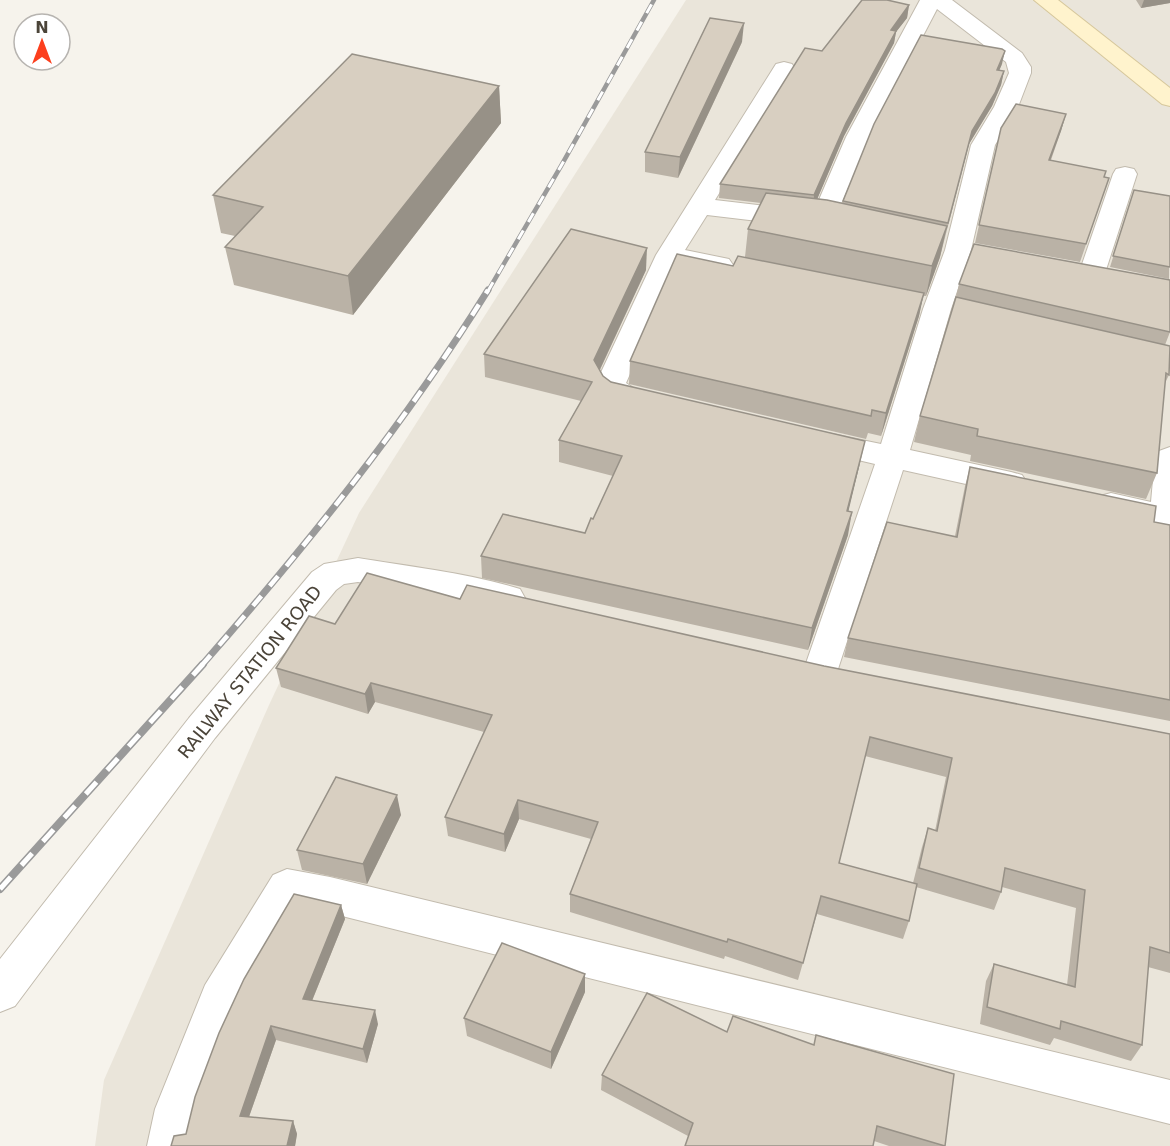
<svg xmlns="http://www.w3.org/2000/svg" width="1170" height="1146" font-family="'DejaVu Sans',sans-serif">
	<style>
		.residential { fill: #eae5da }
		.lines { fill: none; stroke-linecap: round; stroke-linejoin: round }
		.minor-casing { stroke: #c2bbae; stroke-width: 2 }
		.tertiary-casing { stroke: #c2bbae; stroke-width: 2 }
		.secondary-casing { stroke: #d6c79b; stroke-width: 2 }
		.minor { fill: #fff; fill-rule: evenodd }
		.tertiary { fill: #fff; fill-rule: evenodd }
		.secondary { fill: #fff3cd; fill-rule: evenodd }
		.rail-far2-casing { stroke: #9a9a9a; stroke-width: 4.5 }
		.rail-far1-casing { stroke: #9a9a9a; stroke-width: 7 }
		.rail-casing { stroke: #9a9a9a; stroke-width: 8 }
		.rail-far2 { stroke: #fff; stroke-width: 3; stroke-dasharray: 10; stroke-linecap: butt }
		.rail-far1 { stroke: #fff; stroke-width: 4.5; stroke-dasharray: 13; stroke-linecap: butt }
		.rail { stroke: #fff; stroke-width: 5; stroke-dasharray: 16; stroke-linecap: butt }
		.wall { fill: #bab2a6; fill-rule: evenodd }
		.shaded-wall { fill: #979187 }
		.building { fill: #d8cfc1; stroke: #979187; stroke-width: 1.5 }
		.labels { text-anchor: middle; stroke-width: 5; stroke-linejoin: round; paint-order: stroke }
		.street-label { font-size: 18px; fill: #4b4439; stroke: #fff }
	</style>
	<rect width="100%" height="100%" fill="#f6f3ec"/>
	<!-- residential -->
	<path class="residential" d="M686,0h484v1146h-1075l9,-66 165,-375 90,-192z"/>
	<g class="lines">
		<!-- minor casing -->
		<g class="minor-casing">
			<g id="minor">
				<path d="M920,0h32l70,53 9,14v6l-13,34 -23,38 -24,105 -20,59 -41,141 101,22 11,3 5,8 -5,8 -11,3 -108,-24 -65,199 -5,10 -12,4 -12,-4 -5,-10 71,-205 -68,-16 -4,-7 4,-7 11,-3 63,13 42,-135 22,-59 26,-105 23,-38 15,-34 -3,-11 -69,-53 -67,128 -38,88 -9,3 -9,-3 -3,-4 -11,5 -93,-11 -22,35 44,9 4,6 -4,6 -9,2 -42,-8 -52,118 9,6 23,5 5,7 -5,7c-23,6 -50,-4 -62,-25l60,-128 120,-191 8,-2 8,2 3,5 -80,131 85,10 9,3 3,3 34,-79z"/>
				<path d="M1125,167l9,2 3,5 -32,99 -4,6 -9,2 -9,-2 -4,-6 34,-99 3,-5z"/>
				<path d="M1170,447v81l-70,-16 -5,-8 5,-8 11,-3 40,9 4,-44 4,-7z"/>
				<path d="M287,869l43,8 840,203v44l-840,-211 -33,-7 -60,103 -38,100 -8,37h-44l8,-37 50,-124 68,-110z"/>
			</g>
		</g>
		<!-- tertiary casing -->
		<g class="tertiary-casing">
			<path id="tertiary" d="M358,558c54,9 110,15 162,31l5,9 -5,9 -12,4 -65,-15 -85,-14 -14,2 -8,6 -121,148 -200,268 -15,6v-53l189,-241 123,-146 12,-8z"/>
		</g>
		<!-- secondary casing -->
		<g class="secondary-casing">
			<path id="secondary" d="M1034,0h24l112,88v18l-8,-2z"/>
		</g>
		<!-- minor -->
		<use href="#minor" class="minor"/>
		<!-- tertiary -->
		<use href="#tertiary" class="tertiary"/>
		<!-- secondary -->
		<use href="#secondary" class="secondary"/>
		<!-- rail-far2 casing -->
		<g class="rail-far2-casing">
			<path id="rail-far2" d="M488,291l73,-125 93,-166"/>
		</g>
		<!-- rail-far1 casing -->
		<g class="rail-far1-casing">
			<path id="rail-far1" d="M202,665c104,-119 203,-241 286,-375"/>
		</g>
		<!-- rail casing -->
		<g class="rail-casing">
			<path id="rail" d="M0,889l203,-225"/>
		</g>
		<!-- rail-far2 -->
		<use href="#rail-far2" class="rail-far2"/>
		<!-- rail-far1 -->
		<use href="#rail-far1" class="rail-far1"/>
		<!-- rail -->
		<use href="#rail" class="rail"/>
	</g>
	<!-- wall -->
	<g class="wall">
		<path d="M1136,0h34v3l-29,5z"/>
		<path d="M909,5l-2,13 -11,14 -2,11 -50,93 -27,63 26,4v-2l159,-137 -3,6 5,1 -3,14 -9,21 -23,38 -29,113 -14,39h-3l-4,20 -38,120 -13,-3 -2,6 -237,-55 1,-23 103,-95 12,-9 3,-28 13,-26 -42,-5 1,-14 102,-133z"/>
		<path d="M742,42l-64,136 -33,-6v-20z"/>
		<path d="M499,86l2,37 -148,192 -119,-30 -9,-38 10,-11 -14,-3 -8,-38z"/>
		<path d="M1066,114l-5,17 -10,29 58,18 -29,84 -105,-19 26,-115z"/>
		<path d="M1134,190l36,6 -1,83 -59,-12z"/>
		<path d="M646,270l-46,100 3,6 8,6 249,81 -12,48v24l-40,115 -326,-72 -1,-22 104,-23 8,-14 20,-43 -54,-14v-22l22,-39 -96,-24 -1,-23z"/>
		<path d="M959,284l211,48 -5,13 4,30 -4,8 -8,90 -11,26 -176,-38 1,-6 -57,-13 6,-26 36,-119z"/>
		<path d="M970,467l184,55 16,3v196l-326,-64 4,-19 107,-102 10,-50z"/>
		<path d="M460,599l364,67 346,68v239l-22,-6 -6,78 -11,16 -77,-23 -4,7 -70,-21 6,-43 8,-17 73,21 9,-77 -74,-21 -1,5 -7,18 -78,-23 -7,34 -6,18 -86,-25 -19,66 -73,-24 -1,3 -154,-47v-18l21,-55 -72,-20 -14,33 -57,-16 -3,-19 39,-85 -109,-30 -7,12 -87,-27 -5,-19 59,-44zM865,756l81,21 -11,54 -7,-3 -6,19 -9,36 -74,-20z"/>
		<path d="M401,815l-34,69 -65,-14 -5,-20z"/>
		<path d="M341,905l4,14 -33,82 66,23 -11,39 -91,-23 -27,77 44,4 4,13 -2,12h-124l15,-12z"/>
		<path d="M585,992l-34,77 -84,-33 -3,-18z"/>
		<path d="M727,1032l87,13 2,-10 129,111h-56l-15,-5 -186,-5 -87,-46 1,-15z"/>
	</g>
	<!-- shaded-wall -->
	<g class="shaded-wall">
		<path d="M1144,0h26v3l-29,5z"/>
		<path d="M909,5l-2,13 -11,14 -2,11 -50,93 -31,73 1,-14 32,-72 45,-93z"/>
		<path d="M744,23l-2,19 -64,136 2,-21z"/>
		<path d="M1005,51l-3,13 -8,19 3,-13z"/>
		<path d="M1004,71l-3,14 -9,21 -23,38 -24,93 27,-106z"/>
		<path d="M499,86l2,37 -148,192 -5,-39z"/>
		<path d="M1066,114l-5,17 -17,46 5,-17z"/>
		<path d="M947,226l-7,31 -14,39 6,-30z"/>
		<path d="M647,248l-1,22 -52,112v-22z"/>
		<path d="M924,293l-5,23 -38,120 5,-23z"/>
		<path d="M865,441l-5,22 -17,71 4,-23z"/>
		<path d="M852,512l-4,23 -40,115 4,-22z"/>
		<path d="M371,683l4,19 -7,12 -3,-20z"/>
		<path d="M397,795l4,20 -34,69 -4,-20z"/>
		<path d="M518,800l1,19 -14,33 -1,-18z"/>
		<path d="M341,905l4,14 -38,94 -4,-14z"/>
		<path d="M585,974v18l-34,77v-17z"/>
		<path d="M375,1010l3,14 -11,39 -4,-14z"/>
		<path d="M271,1026l5,14 -31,88 -5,-12z"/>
		<path d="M293,1121l4,13 -2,12h-8z"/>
	</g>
	<!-- building -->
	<g class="building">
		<path d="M862,0h25l22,5 -18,25 5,1 -50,92 -32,72 -94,-11 85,-136 17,3z"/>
		<path d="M710,18l34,5 -64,134 -35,-5z"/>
		<path d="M921,35l81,14 3,2 -8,19 7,1 -9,22 -23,38 -24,92 -105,-22 31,-77z"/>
		<path d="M352,54l147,32 -151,190 -123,-29 38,-40 -50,-12z"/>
		<path d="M1016,104l50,10 -17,46 57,11 -2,6 5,1 -23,66 -107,-19 22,-97z"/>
		<path d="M1134,190l36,6v71l-57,-11z"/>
		<path d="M766,193l61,7 120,26 -15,40 -184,-37z"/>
		<path d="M571,229l76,19 -53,112 9,16 8,6 254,59 -18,70 5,1 -40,116 -331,-72 22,-42 82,19 6,-15 2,1 29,-63 -63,-16 33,-58 -108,-28z"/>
		<path d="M974,244l196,36v52l-211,-48z"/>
		<path d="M677,254l56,12 5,-10 186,37 -38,120 -14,-3 -1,6 -241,-55z"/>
		<path d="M956,297l214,49 -1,29 -3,-2 -9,100 -180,-37 1,-7 -58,-13z"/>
		<path d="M970,467l186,39 -2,16 16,3v175l-322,-62 39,-116 70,15z"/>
		<path d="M367,573l93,26 7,-14 357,81 346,68v219l-20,-6 -8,98 -81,-24 -1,8 -73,-22 7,-43 81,23 10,-97 -80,-22 -4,24 -82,-24 9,-40 9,3 15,-73 -82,-21 -31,126 78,21 -8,37 -88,-25 -18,67 -75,-24 -1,3 -157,-48 28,-72 -80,-22 -14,34 -59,-17 47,-102 -121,-32 -6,11 -89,-26 33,-52 26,8z"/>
		<path d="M336,777l61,18 -34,69 -66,-14z"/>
		<path d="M294,894l47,11 -38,94 72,11 -12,39 -92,-23 -31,90 53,5 -6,25h-116l3,-10 12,-2 9,-37 24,-64 25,-54z"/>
		<path d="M502,943l83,31 -34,78 -87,-34z"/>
		<path d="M647,993l80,39 6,-16 81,29 2,-10 138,39 -9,72 -68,-20 -4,20h-188l8,-23 -91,-48z"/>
	</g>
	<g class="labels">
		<!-- street labels -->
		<g class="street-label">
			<text transform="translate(250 672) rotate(-51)" y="6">RAILWAY STATION ROAD</text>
		</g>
	</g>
	<!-- north arrow -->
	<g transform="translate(42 42)"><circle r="28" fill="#ffffff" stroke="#b7b4b0" stroke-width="1.5"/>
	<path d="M0-4.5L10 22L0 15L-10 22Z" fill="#fc3f1d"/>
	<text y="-9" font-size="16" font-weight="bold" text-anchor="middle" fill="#4b4439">N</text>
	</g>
</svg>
